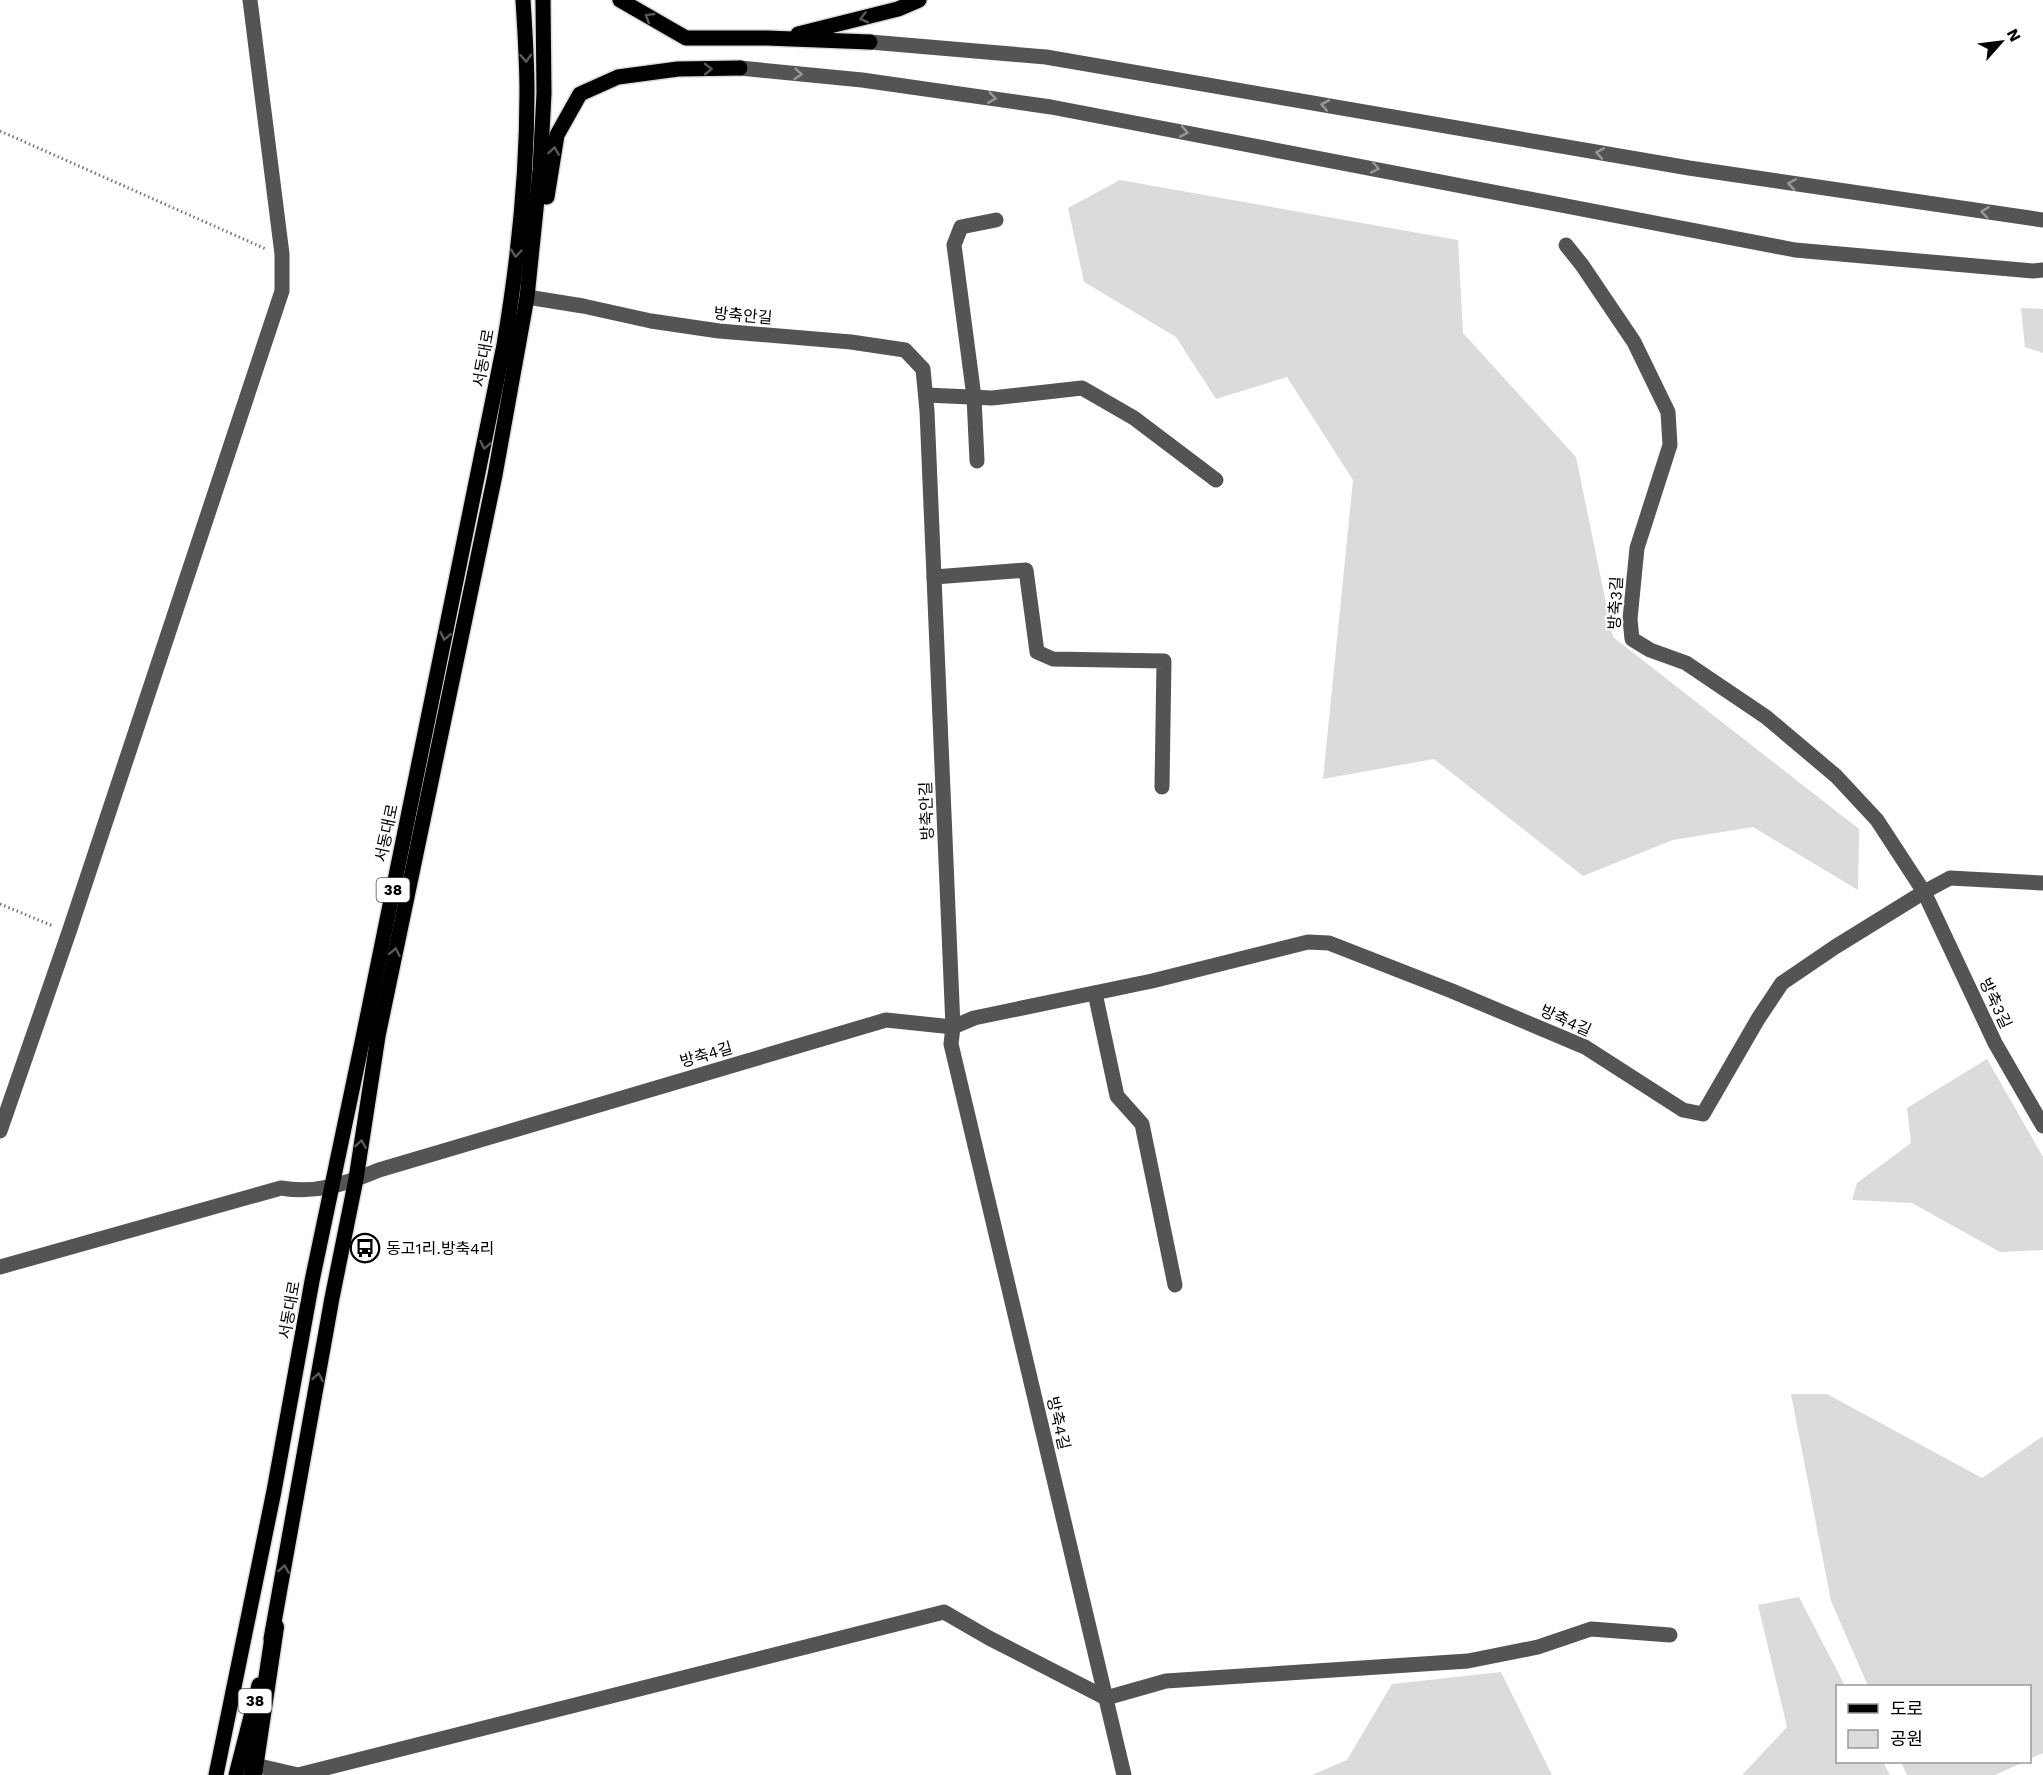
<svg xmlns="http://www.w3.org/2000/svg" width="2043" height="1775" font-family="'Work Sans','Noto Sans KR',sans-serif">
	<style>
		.green { fill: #dbdbdb }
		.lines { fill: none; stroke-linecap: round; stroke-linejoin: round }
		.major-casing { stroke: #dbdbdb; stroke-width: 18 }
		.highway-casing { stroke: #dbdbdb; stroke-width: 21 }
		.path { stroke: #767676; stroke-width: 3; stroke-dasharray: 1.5 3; stroke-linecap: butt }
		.minor { stroke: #545454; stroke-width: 15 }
		.major { stroke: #000; stroke-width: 15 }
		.highway { stroke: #000; stroke-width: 18 }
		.oneway { stroke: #595959 }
		.oneway2 { stroke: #989898 }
		.labels { text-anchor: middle; stroke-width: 4.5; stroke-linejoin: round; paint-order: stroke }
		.shield { fill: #fff; stroke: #4c4c4c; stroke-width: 1.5 }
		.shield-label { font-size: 15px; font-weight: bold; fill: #000 }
		.street-label { font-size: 16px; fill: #000; stroke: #fff }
		.poi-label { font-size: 16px; fill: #000; stroke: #fff; text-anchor: start }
	</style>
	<rect width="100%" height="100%" fill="#fff"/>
	<!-- green -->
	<g class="green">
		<path d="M1120,180l338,60 5,93 113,124 37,180 246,192 -1,61 -105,-63 -80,13 -90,36 -149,-117 -111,20 30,-299 -66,-103 -71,22 -40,-62 -92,-55 -16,-74z"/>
		<path d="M2021,308l22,1v44l-18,-6z"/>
		<path d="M1987,1059l56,98v93l-43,2 -88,-49 -60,-3 5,-17 54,-40 -4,-35z"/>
		<path d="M1791,1394h36l155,84 61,-42v317l-13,6v-73h-162l-37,-85z"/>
		<path d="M1799,1597l46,89h-7v76h45l7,13h-148l45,-48 -29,-122z"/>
		<path d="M1501,1672l51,103h-240l35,-15 45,-76z"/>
		<path d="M1901,1762h123l-29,13h-88z"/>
	</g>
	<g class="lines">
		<!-- major casing -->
		<g class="major-casing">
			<g id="major">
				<path d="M620,0l66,38h81l103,4"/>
				<path d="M798,34l100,-25 21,-9"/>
				<path d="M547,197l10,-62 23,-41 38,-17 60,-8 62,-1"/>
				<path d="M271,1639l61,-341 24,-119 22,-143 117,-561 32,-178 13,-127 4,-77 -1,-93"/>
				<path d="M216,1775l58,-284 38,-210 52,-248 140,-688c14,-83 23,-169 23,-253 0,-31 -2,-61 -4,-92"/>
				<path d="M236,1775l23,-90"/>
			</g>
		</g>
		<!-- highway casing -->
		<g class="highway-casing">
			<path id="highway" d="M253,1775l22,-148"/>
		</g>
		<!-- path -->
		<g class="path">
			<path d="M0,131l266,118"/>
			<path d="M0,904l53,22"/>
		</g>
		<!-- minor -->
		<g class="minor">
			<path d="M870,42l176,15 643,111 354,52"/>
			<path d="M740,68l122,12 189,27 744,143 238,21 10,-1"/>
			<path d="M527,297l56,9 68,15 68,10 132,11 54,8 18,19 4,42 26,616 -2,17 173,731"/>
			<path d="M926,395l66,3 90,-10 52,30 82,62"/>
			<path d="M977,461l-3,-64 -20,-152 7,-18 35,-7"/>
			<path d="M934,577l92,-7 11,82 16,7 111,2 -2,126"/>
			<path d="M2043,883l-93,-5 -26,14 71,151 48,83"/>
			<path d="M1095,993l22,103 25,28 33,161"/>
			<path d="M0,1131l69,-199 213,-641v-37l-32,-254"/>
			<path d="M0,1267l281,-79c36,6 64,-4 98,-18l507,-150 67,7 21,-9 178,-37 156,-39 21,1 123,48 133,56 98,63 20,4 55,-95 24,-36 53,-36 89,-55 -47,-72 -41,-44 -70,-59 -80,-54 -36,-13 -18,-11 -2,-20 7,-71 33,-103 -2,-33 -34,-70 -52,-77 -16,-20"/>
			<path d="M255,1765l43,10 646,-163 45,26 117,60 60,-17 302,-20 70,-14 53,-18 79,6"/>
		</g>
		<!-- major -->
		<use href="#major" class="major"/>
		<!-- highway -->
		<use href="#highway" class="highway"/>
	</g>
	<!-- one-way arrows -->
	<defs><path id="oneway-chevron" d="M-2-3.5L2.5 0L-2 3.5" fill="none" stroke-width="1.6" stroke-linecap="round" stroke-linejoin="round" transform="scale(1.5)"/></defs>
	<g class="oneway">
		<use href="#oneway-chevron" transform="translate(649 17) rotate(-149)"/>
		<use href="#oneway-chevron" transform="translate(864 18) rotate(166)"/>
		<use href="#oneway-chevron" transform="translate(526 58) rotate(88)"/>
		<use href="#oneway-chevron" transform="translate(708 69) rotate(-1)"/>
		<use href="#oneway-chevron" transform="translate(554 151) rotate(-81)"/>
		<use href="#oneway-chevron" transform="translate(516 253) rotate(95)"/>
		<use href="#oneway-chevron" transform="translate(485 445) rotate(101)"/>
		<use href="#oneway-chevron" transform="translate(445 636) rotate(102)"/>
		<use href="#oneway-chevron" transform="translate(395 952) rotate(-79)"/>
		<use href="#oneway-chevron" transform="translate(361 1144) rotate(-81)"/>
		<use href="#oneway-chevron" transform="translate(318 1377) rotate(-80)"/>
		<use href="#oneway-chevron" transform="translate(284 1569) rotate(-81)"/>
	</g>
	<g class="oneway2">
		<use href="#oneway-chevron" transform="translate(798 74) rotate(5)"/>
		<use href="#oneway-chevron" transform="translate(992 98) rotate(8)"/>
		<use href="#oneway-chevron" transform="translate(1325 105) rotate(-170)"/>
		<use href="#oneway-chevron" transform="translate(1184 132) rotate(11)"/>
		<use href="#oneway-chevron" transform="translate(1600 153) rotate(-170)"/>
		<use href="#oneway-chevron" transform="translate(1375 168) rotate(11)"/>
		<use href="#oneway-chevron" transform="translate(1792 184) rotate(-171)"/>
		<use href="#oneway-chevron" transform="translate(1985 212) rotate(-172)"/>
	</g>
	<!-- icons -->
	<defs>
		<g id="bus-ring" transform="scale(1.5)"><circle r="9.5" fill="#fff" stroke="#000" stroke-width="1.5"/><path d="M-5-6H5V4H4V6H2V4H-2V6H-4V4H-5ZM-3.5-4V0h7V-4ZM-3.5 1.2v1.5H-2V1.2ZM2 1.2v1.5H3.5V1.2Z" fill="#000"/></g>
	</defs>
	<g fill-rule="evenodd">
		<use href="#bus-ring" x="365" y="1248"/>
	</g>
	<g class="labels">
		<!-- shield labels -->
		<g class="shield">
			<rect x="376.5" y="878" width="33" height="24" rx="4.5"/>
			<rect x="238.5" y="1689" width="33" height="24" rx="4.5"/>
		</g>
		<g class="shield-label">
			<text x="393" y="895">38</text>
			<text x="255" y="1706">38</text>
		</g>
		<!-- street labels -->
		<g class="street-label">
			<text transform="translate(743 315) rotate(5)" y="6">방축안길</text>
			<text transform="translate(483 358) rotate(-80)" y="6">서동대로</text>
			<text transform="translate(1615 603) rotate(-87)" y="6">방축3길</text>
			<text transform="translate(926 811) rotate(-92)" y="6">방축안길</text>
			<text transform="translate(386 833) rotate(-78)" y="6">서동대로</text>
			<text transform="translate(1996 1003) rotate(65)" y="6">방축3길</text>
			<text transform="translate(1566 1020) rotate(24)" y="6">방축4길</text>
			<text transform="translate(706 1054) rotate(-16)" y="6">방축4길</text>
			<text transform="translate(289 1310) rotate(-80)" y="6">서동대로</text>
			<text transform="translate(1059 1423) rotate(77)" y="6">방축4길</text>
		</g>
		<!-- poi labels -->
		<g class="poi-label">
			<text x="386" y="1254">동고1리.방축4리</text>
		</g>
	</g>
	<!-- legend -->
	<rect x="1836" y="1685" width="195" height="78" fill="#ffffff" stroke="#999999" stroke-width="1.5"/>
	<rect x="1848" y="1704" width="30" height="9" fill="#000000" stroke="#999999" stroke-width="1.5"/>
	<text x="1890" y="1715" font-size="18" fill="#000000">도로</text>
	<rect x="1848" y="1730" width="30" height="18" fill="#dbdbdb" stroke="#999999" stroke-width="1.5"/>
	<text x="1890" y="1745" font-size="18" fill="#000000">공원</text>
	<!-- north arrow -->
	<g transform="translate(2001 42) rotate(62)" stroke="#ffffff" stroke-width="4.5" paint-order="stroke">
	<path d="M0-4.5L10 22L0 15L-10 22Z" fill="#000000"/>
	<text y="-9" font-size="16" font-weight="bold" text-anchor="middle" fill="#000000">N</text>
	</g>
</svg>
